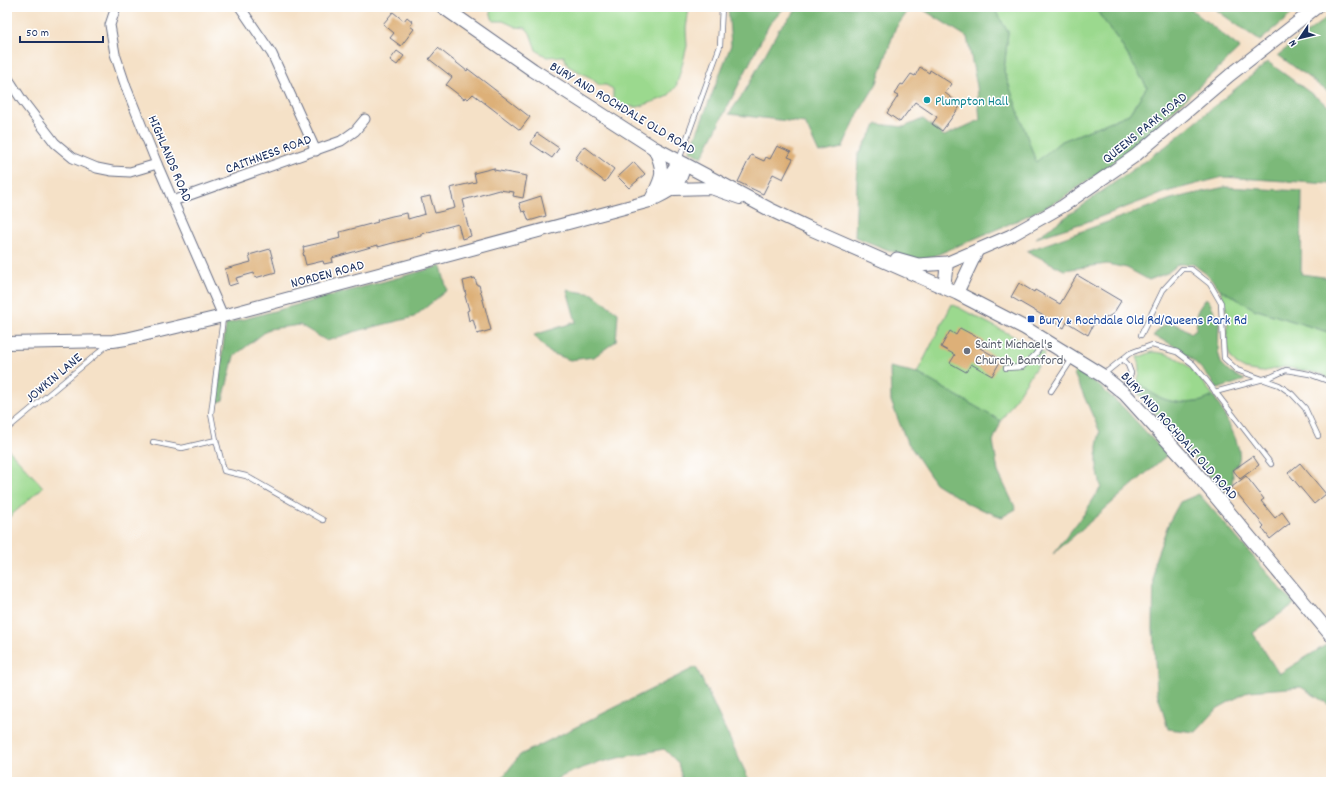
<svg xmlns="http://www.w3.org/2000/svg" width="1338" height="789" font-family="Dekko,sans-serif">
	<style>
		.green { fill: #9bd98e; stroke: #5b8476 }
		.forest { fill: #7cb979; stroke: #4c746c }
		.building { fill: #ddb078 }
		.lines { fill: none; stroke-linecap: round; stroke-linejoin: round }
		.service-casing { stroke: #676d83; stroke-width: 6 }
		.minor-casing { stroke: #676d83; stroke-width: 11 }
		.tertiary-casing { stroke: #676d83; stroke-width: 14 }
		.secondary-casing { stroke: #676d83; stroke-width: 15 }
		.service { stroke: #fff; stroke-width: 4.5 }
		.minor { stroke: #fff; stroke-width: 9 }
		.tertiary { stroke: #fff; stroke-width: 12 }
		.secondary { stroke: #fff; stroke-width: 13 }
		.culture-dot { fill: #0f9aa8; stroke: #fff; stroke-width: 1.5 }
		.transit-dot { fill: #1a4fb4; stroke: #fff; stroke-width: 1.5 }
		.worship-dot { fill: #6b7280; stroke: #fff; stroke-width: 1.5 }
		.labels { text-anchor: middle; stroke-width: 3; stroke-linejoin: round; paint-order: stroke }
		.culture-label { font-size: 14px; fill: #0d838f; stroke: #fff; text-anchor: start }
		.street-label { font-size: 14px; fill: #1b2f5e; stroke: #fff }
		.transit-label { font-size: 14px; fill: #164399; stroke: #fff; text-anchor: start }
		.worship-label { font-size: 14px; fill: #5b616d; stroke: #fff; text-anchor: start }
	</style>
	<rect width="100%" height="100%" fill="#fff"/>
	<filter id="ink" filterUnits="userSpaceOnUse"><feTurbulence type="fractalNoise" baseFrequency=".025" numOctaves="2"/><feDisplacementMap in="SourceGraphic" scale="8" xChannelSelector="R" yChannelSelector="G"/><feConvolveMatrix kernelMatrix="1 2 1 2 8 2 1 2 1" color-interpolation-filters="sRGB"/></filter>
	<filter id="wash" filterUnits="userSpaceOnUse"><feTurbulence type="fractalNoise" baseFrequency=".012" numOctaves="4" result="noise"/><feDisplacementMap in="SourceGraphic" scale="16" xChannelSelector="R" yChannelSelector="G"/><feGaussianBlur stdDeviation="0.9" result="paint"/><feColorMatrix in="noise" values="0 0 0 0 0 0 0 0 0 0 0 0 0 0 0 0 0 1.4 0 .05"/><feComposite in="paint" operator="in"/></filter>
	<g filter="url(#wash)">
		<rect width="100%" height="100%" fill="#f5e1c7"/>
		<!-- green -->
		<g class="green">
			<path d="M489,7h200l-3,22 1,17 -4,16 -7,25 -9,10 -29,10 -16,-1 -9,-8v-9l-7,-4h-7l-8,-7 -23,-12 -4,-10 -17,1 -11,-7 -6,-17 -4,-5 -10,-1 -13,-6h-10z"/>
			<path d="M993,7h101l25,34 28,46 -18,27 -69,28 -24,21 -32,-92 4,-39z"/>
			<path d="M1220,289l34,20 77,24v47l-9,-6 -38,-7 -23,5 -16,-3 -9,-5 -6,-8 -3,-10 1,-30z"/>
			<path d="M952,304l93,49 -44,68 -84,-48z"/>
			<path d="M1152,352c32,1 43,22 62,44 -6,2 -12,6 -18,6 -24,3 -42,-4 -59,-21 4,-8 4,-15 0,-24l5,-1z"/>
			<path d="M9,450l34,37 -36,32v-67z"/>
		</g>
		<!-- forest -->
		<g class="forest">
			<path d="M728,7h57l-16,18 -67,132 -12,-6 41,-106z"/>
			<path d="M799,7h112l-16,22 -18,54 -19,31 -16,34 -23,5 -14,-30 -76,-9 16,-23 34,-62z"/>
			<path d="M919,7h74l15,25 -4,39 32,91 24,-20 69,-28 18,-27 -28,-46 -25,-34h94l52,41 -108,101 -70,50 -46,22 -96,41 -65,-25 3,-82 19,-31 27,3 19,-8 21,17 36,-16 -3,-34 -10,-49z"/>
			<path d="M1212,7h88l-40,34z"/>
			<path d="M1330,15h1v79l-53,-39z"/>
			<path d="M1268,62l63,46v76l-108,-7 -57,15 -74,28 -56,18 130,-92z"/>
			<path d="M1225,187l77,4 -1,83 30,4v55l-77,-24 -34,-20 -15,-16 -12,-9h-14l-12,9 -18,7 -22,-12 -20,-4 -43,6 -37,-19 144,-52z"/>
			<path d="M441,266l6,24 -33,27 -57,14 -30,10 -27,-16 -31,4 -35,27 -11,44 -7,3 10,-79z"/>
			<path d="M567,290l26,4 25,19 -2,28 -22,16 -24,3 -21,-8 -15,-17 42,-13z"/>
			<path d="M1206,298l3,3 10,20 -1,30 3,12 10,10 14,7 -27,9c-19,-25 -35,-42 -65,-53l8,-9 8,-4 10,2 12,8 5,-4 2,-19z"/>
			<path d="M890,367l27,6 84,48 -8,20 5,31 18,37 -14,8 -32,-12 -35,-22 -29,-43 -15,-39z"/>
			<path d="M1076,371l21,13 27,24 43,47 -114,99 31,-40 17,-27 -4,-20v-21l3,-14 -26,-58z"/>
			<path d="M1137,381c17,17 35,24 59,21 6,0 12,-4 18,-6 7,14 29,49 25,64 -1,4 -4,7 -7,10l1,6 -1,8 -9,8 -91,-106z"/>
			<path d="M1199,494l95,110 -41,29 26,41 47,-29 5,5v56l-30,-19 -52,4 -31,17 -22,24 -28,-3 -11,-37 -4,-63 1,-66 15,-41 11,-20z"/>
			<path d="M696,667l54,115h-67l-5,-19 -14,-14c-36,7 -81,14 -112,33h-53l21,-27z"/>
		</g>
		<g id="blocks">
			<!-- building -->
			<g class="building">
				<path d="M393,12l11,9 3,-4 6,5 -3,4 4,3 -13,17 -11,-8 4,-5 -11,-9z"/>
				<path d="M438,48l29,23 1,-2 62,48 -10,13 -47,-36 -5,5 -3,-2 -1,2 -18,-14 6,-8 -23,-18z"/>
				<path d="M397,51l7,5 -7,9 -7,-5z"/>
				<path d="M920,67l9,6 1,-3 22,14 -7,9 16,12 -19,26 -10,-7 5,-7 -22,-15 -15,20 -13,-9 11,-17 -4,-2 7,-10 2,1 8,-11 4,2z"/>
				<path d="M537,133l22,15 -7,10 -22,-15z"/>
				<path d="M584,146l30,23 -9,13 -30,-23z"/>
				<path d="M777,146l14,6 -3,5 5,2 -10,20 -10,-5 -10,20 -25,-12 13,-27 13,6 2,-4 4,2z"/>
				<path d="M634,162l11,12 -16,14 -11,-11z"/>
				<path d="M494,168v2l33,6 -4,22 -10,-2 1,-4 -15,-2 -36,10 2,8h-2l8,28 -9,3 -4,-15 -37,10v2l-17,4 -26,7v-2l-39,11 -7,2 1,4 -9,2 -1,-3 -17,4 -3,-12 1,-1 -1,-5 38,-9 -1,-6 38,-10 -1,-2 15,-4 15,-3 1,6 17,-5 -4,-16 9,-2 5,17 20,-5 -5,-20 26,-6 -2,-9z"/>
				<path d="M541,196l5,20 -17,5 -4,-10 -3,1 -3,-9z"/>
				<path d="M270,249l6,23 -21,6 -1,-5 -18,5 2,5 -9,3 -4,-17 26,-7 -2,-7z"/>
				<path d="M1077,275l44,26 -8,13 -20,11 -5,10 -21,-13 -3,6 -53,-31 8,-14 15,9 1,-2 25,14z"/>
				<path d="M475,278l2,7h2l12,45 -14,4 -4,-15 -4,2 -2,-10 2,-1 -4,-14 1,-1 -3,-14z"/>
				<path d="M960,328l24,13 -4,7 21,12 -9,16 -21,-12 -5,8 -16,-9 5,-8 -14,-8 9,-16 6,4z"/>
				<path d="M1253,456l6,9 -19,14 -7,-9z"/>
				<path d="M1300,463l26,31 -12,10 -26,-31z"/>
				<path d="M1246,476l18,23 -3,2 14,17 7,-6 8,11 -20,16 -8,-11 2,-2 -32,-39z"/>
			</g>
		</g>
	</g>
	<g filter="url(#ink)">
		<use href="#blocks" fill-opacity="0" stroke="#676d83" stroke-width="1"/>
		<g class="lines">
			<!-- service casing -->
			<g class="service-casing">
				<g id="service">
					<path d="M679,160l41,-114 2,-39"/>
					<path d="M1141,335l22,-45 19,-21h9l19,15 11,19 3,55 13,12 42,15 13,9 13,14 13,28"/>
					<path d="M1123,359l5,6 3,8 -4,9"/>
					<path d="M1006,368l16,-1 13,-12 9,-13"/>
					<path d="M1104,374l26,-21 22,-8 25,7 16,12 14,17 64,83"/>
					<path d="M1051,391l21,-32"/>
					<path d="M1215,392l56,-15 15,-7 23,4 19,7 3,3"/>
					<path d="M7,429l103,-86"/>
					<path d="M216,440l8,31 22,5 77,44"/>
					<path d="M153,442l29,6 34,-8 -5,-26 12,-96"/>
				</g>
			</g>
			<!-- minor casing -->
			<g class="minor-casing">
				<g id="minor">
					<path d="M116,7l-6,18 5,29 11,33 31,77 66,152"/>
					<path d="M240,7l32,47 44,97"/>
					<path d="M7,77l15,23 33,43 18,15 24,10 15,3 18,1 27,-8"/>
					<path d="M173,201l168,-60 14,-10 10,-12"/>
				</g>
			</g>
			<!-- tertiary casing -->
			<g class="tertiary-casing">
				<g id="tertiary">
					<path d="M661,188l18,-27"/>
					<path d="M674,189l37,-1 29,10"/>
					<path d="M650,201c12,-24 16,-27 4,-53"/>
					<path d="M944,287l3,-24 63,-27 53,-30 72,-50 95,-81 87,-68"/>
					<path d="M957,293l20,-42"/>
					<path d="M7,343l106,-2 13,-2 97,-23 427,-115c21,-11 29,-11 35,-37"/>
				</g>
			</g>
			<!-- secondary casing -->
			<g class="secondary-casing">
				<g id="secondary">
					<path d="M443,7l90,63 121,78 115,61 40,19 148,65 68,35 78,48 22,18 67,74 139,167"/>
					<path d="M897,259l21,6 29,-2"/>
				</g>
			</g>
			<!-- service -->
			<use href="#service" class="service"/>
			<!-- minor -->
			<use href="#minor" class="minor"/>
			<!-- tertiary -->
			<use href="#tertiary" class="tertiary"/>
			<!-- secondary -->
			<use href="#secondary" class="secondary"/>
		</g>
	</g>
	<!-- markers -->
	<circle class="culture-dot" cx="927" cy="100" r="4"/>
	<rect class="transit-dot" x="1027" y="315" width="8" height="8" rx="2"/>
	<circle class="worship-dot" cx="967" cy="351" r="4"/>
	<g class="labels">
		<!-- culture labels -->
		<g class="culture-label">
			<text x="935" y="105">Plumpton Hall</text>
		</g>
		<!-- street labels -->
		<g class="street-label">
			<text transform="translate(623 107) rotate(31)" y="5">BURY AND ROCHDALE OLD ROAD</text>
			<text transform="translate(1144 127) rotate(-39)" y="5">QUEENS PARK ROAD</text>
			<text transform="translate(268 153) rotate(-20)" y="5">CAITHNESS ROAD</text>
			<text transform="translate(171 158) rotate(67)" y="5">HIGHLANDS ROAD</text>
			<text transform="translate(327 273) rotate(-15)" y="5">NORDEN ROAD</text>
			<text transform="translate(53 377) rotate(-40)" y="5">JOWKIN LANE</text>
			<text transform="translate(1180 435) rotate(48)" y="5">BURY AND ROCHDALE OLD ROAD</text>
		</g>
		<!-- transit labels -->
		<g class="transit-label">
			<text x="1039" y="324">Bury &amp; Rochdale Old Rd/Queens Park Rd</text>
		</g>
		<!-- worship labels -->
		<g class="worship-label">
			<text x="975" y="348">Saint Michael's<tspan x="975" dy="16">Church, Bamford</tspan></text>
		</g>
	</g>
	<!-- margin -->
	<rect width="1338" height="789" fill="none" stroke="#fff" stroke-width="24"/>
	<!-- north arrow -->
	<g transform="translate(1300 38) rotate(235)" stroke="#ffffff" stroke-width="3" paint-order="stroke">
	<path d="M0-3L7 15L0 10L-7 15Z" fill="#1b2f5e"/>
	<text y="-6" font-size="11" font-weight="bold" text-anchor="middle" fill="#1b2f5e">N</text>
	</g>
	<!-- scale -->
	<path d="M20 36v6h83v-6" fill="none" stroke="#1b2f5e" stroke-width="2"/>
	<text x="26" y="36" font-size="12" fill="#1b2f5e" stroke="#ffffff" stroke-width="3" paint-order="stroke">50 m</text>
</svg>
